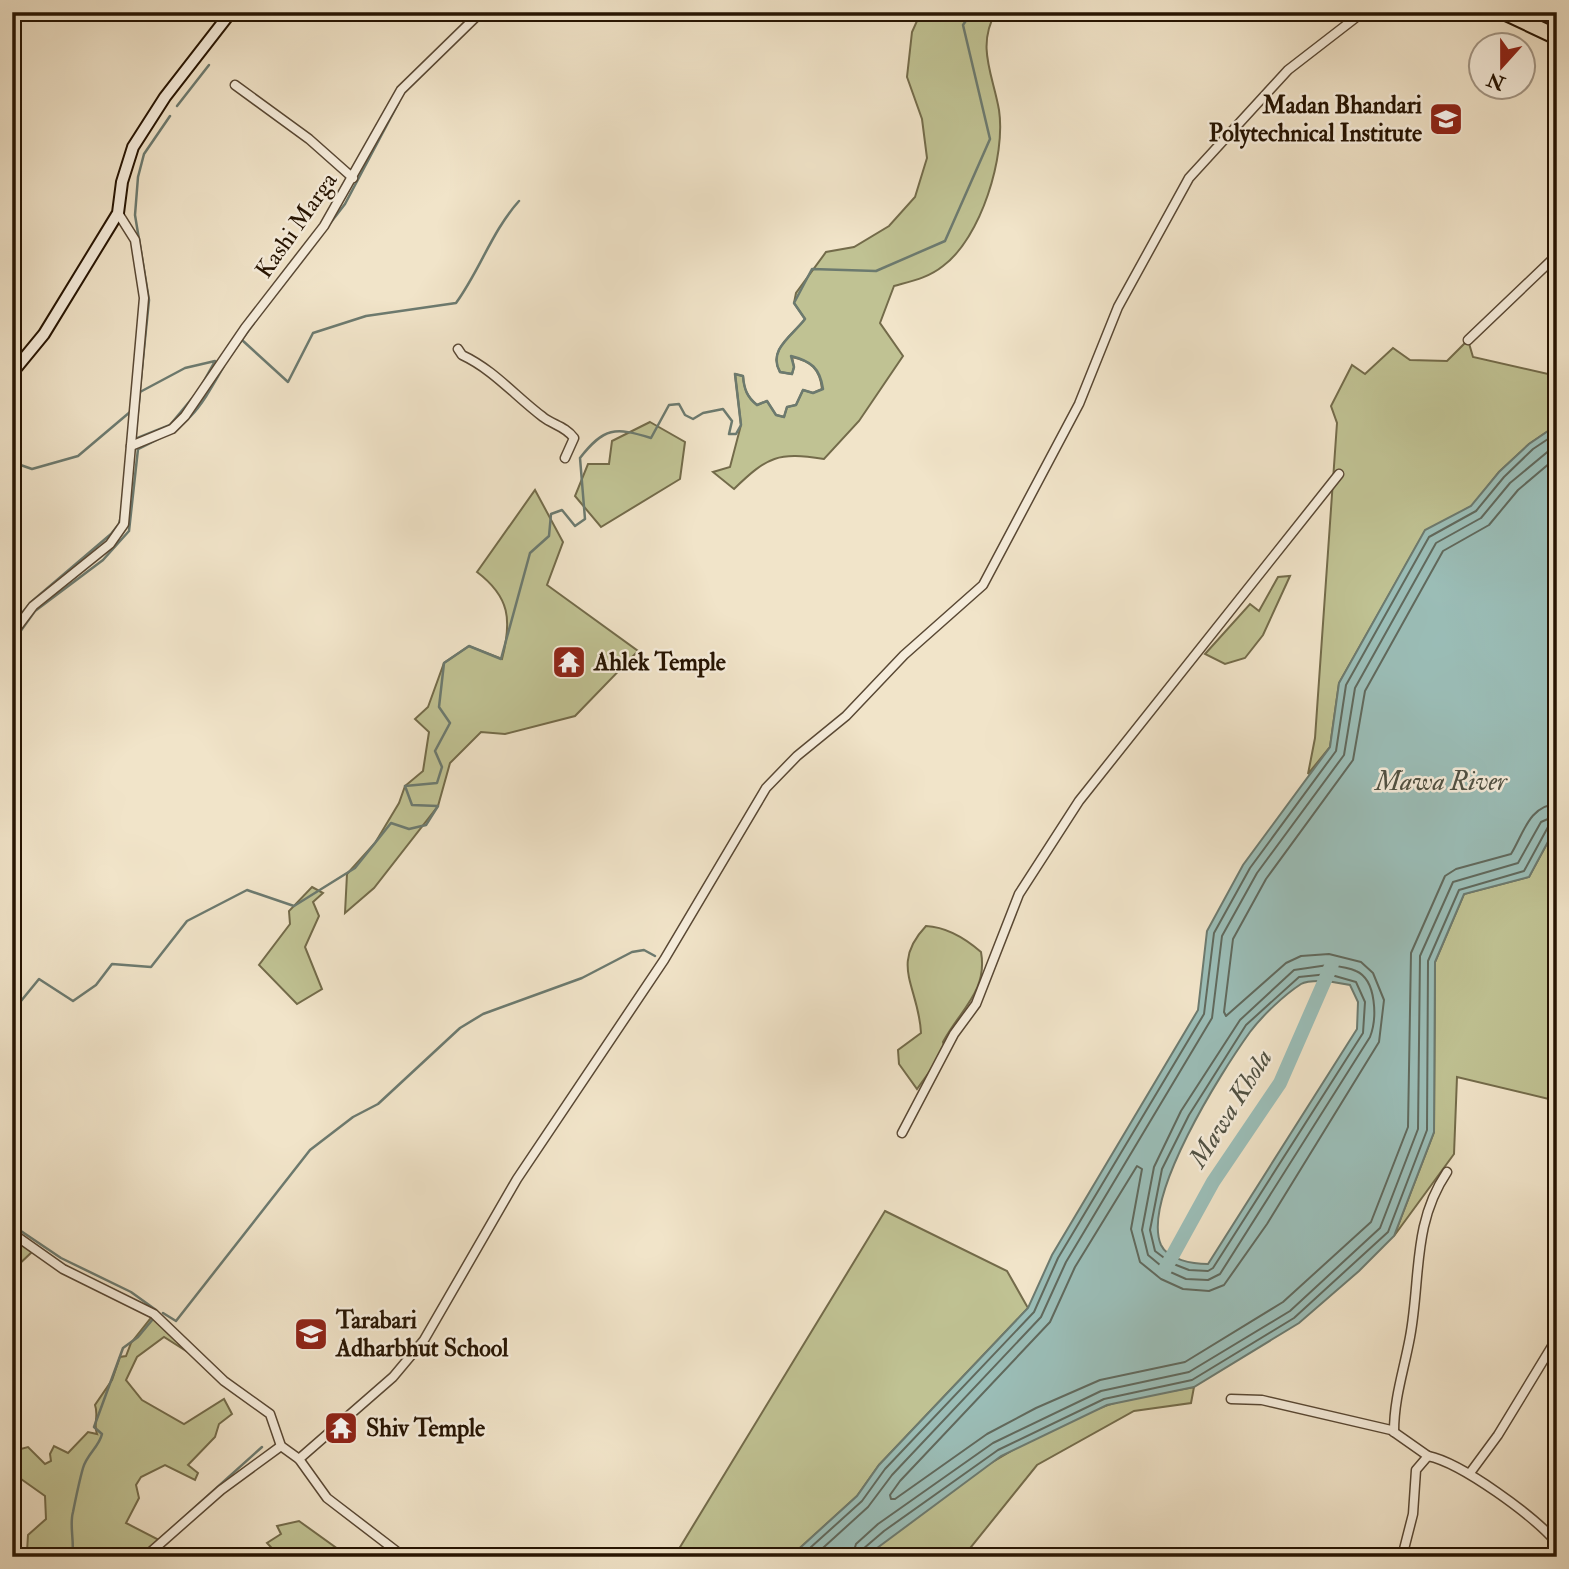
<svg xmlns="http://www.w3.org/2000/svg" width="1569" height="1569" font-family="'IM FELL Double Pica',serif">
	<style>
		.green { fill: #c0c293; stroke: #736b4a; stroke-width: 2 }
		.water { fill: #9bbeb8; stroke: #6c7a6f; stroke-width: 2; fill-rule: evenodd }
		.lines { fill: none; stroke-linecap: round; stroke-linejoin: round }
		.shore { stroke: #60695d; stroke-width: 2 }
		.stream { stroke: #6c7a6f; stroke-width: 2.5 }
		.river { stroke: #9bbeb8; stroke-width: 14 }
		.street-casing { stroke: #594834; stroke-width: 11 }
		.secondary-casing { stroke: #261402; stroke-width: 14 }
		.highway-casing { stroke: #261402; stroke-width: 18 }
		.street { stroke: #f6eddc; stroke-width: 8 }
		.secondary { stroke: #f6eddc; stroke-width: 10 }
		.highway { stroke: #f1e4c9; stroke-width: 14 }
		.labels { text-anchor: middle; stroke-width: 5; stroke-linejoin: round; paint-order: stroke }
		.poi-label { font-size: 24px; font-weight: bold; fill: #261402; stroke: #f6eddc; text-anchor: start }
		.street-label { font-size: 24px; fill: #261402; stroke: #f6eddc }
		.water-label { font-size: 26px; font-style: italic; fill: #4f5042; stroke: #f6eddc }
	</style>
	<rect width="100%" height="100%" fill="#f1e4c9"/>
	<filter id="stains"><feTurbulence type="fractalNoise" baseFrequency=".00286" numOctaves="4"/><feColorMatrix values="0 0 0 0 .2 0 0 0 0 .09 0 0 0 0 .02 0 0 0 .5 -.17"/></filter>
	<radialGradient id="worn" r=".72"><stop offset=".6" stop-color="#630" stop-opacity="0"/><stop offset="1" stop-color="#630" stop-opacity=".3"/></radialGradient>
	<!-- green -->
	<g class="green">
		<path d="M921,12h75c-20,34 -3,63 3,98 7,46 -18,128 -56,156 -15,12 -31,15 -49,20l-14,37 23,33 -44,65 -35,38c-46,-7 -56,-3 -90,30l-21,-17 17,-5 11,-42 -6,-51 8,2c1,13 4,21 14,29l10,-4 9,14 8,2 3,-10 9,-2 7,-15 10,3 9,-4c-2,-20 -11,-28 -30,-32l2,10 -2,7 -12,-2c-13,-22 13,-37 25,-53l-11,-16 2,-10 30,-41 28,-5 35,-21 26,-29 12,-39 -5,-39 -15,-42 5,-45z"/>
		<path d="M1468,340l5,17 84,19v49l-28,19 -30,28 -27,34 -47,25 -86,152 -9,64 -22,27 7,-36 22,-315 -6,-17 21,-41 13,9 28,-26 17,12 37,1z"/>
		<path d="M650,422l35,20 -5,37 -79,48 -26,-31 13,-32h21l3,-23z"/>
		<path d="M535,490l28,52 -16,43 91,66 -63,65 -70,18 -24,-2 -31,31 -12,43 -64,82 -29,25 2,-39 28,-31 24,-40 6,-17 18,-15 6,-39 -14,-13 13,-12 16,-44 25,-17 33,13c10,-39 8,-62 -25,-87z"/>
		<path d="M1290,576l-27,59 -18,23 -20,6 -20,-10 45,-50 9,7 19,-34z"/>
		<path d="M1557,825v276l-100,-24 -3,77 -60,82 40,-104 1,-170 29,-68 65,-17z"/>
		<path d="M312,887l11,6 -10,9 6,14 -14,31 17,42 -25,15 -38,-39 31,-41 -1,-13z"/>
		<path d="M926,926c20,1 40,13 55,26 7,39 -21,58 -38,90l2,8 -28,39 -18,-25 -1,-14 23,-17c-2,-46 -32,-68 5,-107z"/>
		<path d="M885,1211l122,60 21,37 -149,157 -22,31 -67,61h-116z"/>
		<path d="M12,1233l23,16 -23,22z"/>
		<path d="M154,1314l51,49 -41,-26 -27,20 -11,23 16,20 42,24 40,-25 8,15 -13,10 -4,13 -27,28 10,8 -3,7 -30,-15 -24,12 -5,8 3,13 -13,25 35,18 -16,16h-133l2,-9 13,4 1,-17 18,-16 -1,-23 -24,-17 -9,1v-40l9,9 7,-2 17,17 6,-3 -1,-7 4,-8 14,7 20,-21 9,2c-4,-10 2,-18 -2,-29l17,-25 8,-23 6,-1 5,-13z"/>
		<path d="M1194,1387l-3,16 -57,8 -97,54 -74,92h-98c70,-61 152,-118 240,-151 28,-10 60,-13 89,-19z"/>
		<path d="M299,1521l50,36h-69l-13,-14 14,-9 -4,-8z"/>
	</g>
	<!-- water -->
	<path class="water" d="M1557,425v400l-28,52 -65,17 -29,68 -1,170 -40,104 -35,35 -60,52 -105,64 -87,18 -106,51 -136,101h-75l67,-61 22,-31 149,-157 24,-53 146,-245 9,-79 36,-66 87,-118 9,-64 86,-153 46,-24 28,-34 30,-28zM1327,981l23,4 8,17 -1,27 -149,235c-15,0 -40,-4 -47,-19 -20,-47 61,-174 89,-213 12,-16 34,-37 51,-48 6,-4 18,-3 26,-3z"/>
	<g class="lines">
		<!-- shore -->
		<g class="shore">
			<path d="M1557,457l-39,33 -29,35 -46,26 -78,140 -12,69 -87,119 -33,60 -9,73 2,4 60,-53 15,-7 28,-2 32,8 12,11 11,27 -5,42 -112,182 -43,61 -15,6 -26,-2 -22,-10 -21,-17 -9,-33 11,-60 -5,-3 -62,101 -25,55 -150,159 -10,14 1,4h4l92,-65 49,-26 64,-28 85,-18 98,-60 88,-80 37,-95 3,-174 34,-77 11,-7 55,-15c12,-19 18,-49 46,-50"/>
			<path d="M1328,965c9,1 20,2 28,6 21,9 21,48 14,66l-150,237 -12,6 -22,-1 -20,-9 -18,-15 -6,-25 12,-63 27,-56 59,-91 54,-50z"/>
			<path d="M1328,974l28,8 9,20 -2,31 -150,235 -5,3 -19,-1 -18,-7 -16,-12 -5,-21 12,-61 27,-54 57,-90 53,-48z"/>
			<path d="M800,1557l62,-56 23,-32 149,-157 24,-54 146,-244 10,-81 36,-65 86,-117 10,-66 83,-148 47,-26 28,-34 29,-28 24,-16"/>
			<path d="M813,1557l55,-50 24,-32 149,-158 25,-55 146,-244 10,-82 35,-63 87,-118 11,-67 81,-145 45,-25 29,-35 47,-39"/>
			<path d="M852,1557l4,-13 22,-20 115,-81 108,-52 88,-19 101,-61 90,-83 38,-99 2,-173 33,-74 65,-19 23,-41 16,-7"/>
			<path d="M861,1557l2,-8 21,-18 114,-81 106,-51 88,-19 102,-62 94,-86 39,-102 1,-169 31,-71 65,-19 24,-44 9,-4"/>
		</g>
		<!-- stream -->
		<g class="stream">
			<path d="M177,106l32,-41"/>
			<path d="M328,226l17,-22 54,-102"/>
			<path d="M242,340l46,42 25,-49 53,-17 90,-13c24,-33 36,-72 63,-102"/>
			<path d="M231,355l25,-35"/>
			<path d="M215,361l-16,29 -29,35 -35,14 5,-47 45,-24z"/>
			<path d="M140,388l9,-88 -14,-85 3,-38 6,-23 26,-38"/>
			<path d="M12,462l20,7 46,-13 52,-44"/>
			<path d="M12,626l18,-23 81,-69 8,-10 3,-12"/>
			<path d="M12,643l23,-32 68,-51 26,-29 9,-82c52,-24 58,-34 86,-83"/>
			<path d="M12,1012l27,-33 34,22 23,-16 16,-21 39,3 36,-46 60,-31 47,16 61,-38 36,-45 18,6 17,-4 12,-19 -26,-1 -7,-19 32,-3 5,-16 -7,-16 15,-28 -11,-16 5,-44 25,-17 32,13 29,-106 19,-17 2,-22 11,-4 13,16 10,-7 -5,-61c24,-31 35,-31 71,-20l18,-33 10,-1 6,11 8,4 10,-6 20,-4 9,12 -3,13h7l5,-9 -6,-51 8,2c1,13 4,21 14,29l10,-4 9,14 8,2 3,-10 9,-2 7,-15 10,3 10,-4c-3,-21 -12,-28 -32,-33l3,11 -2,7 -12,-2c-13,-22 13,-37 25,-53l-11,-16 18,-34 64,2 69,-30 45,-102 -27,-114 9,-13"/>
			<path d="M12,1225l49,33 70,34 25,18"/>
			<path d="M163,1313l13,8 134,-171 43,-33 25,-13 82,-76 23,-14 99,-36 50,-26 12,-2 11,6"/>
			<path d="M153,1545l109,-98"/>
			<path d="M72,1557c3,-15 -3,-31 1,-45 3,-15 6,-30 10,-44 4,-14 16,-21 19,-34l-8,-7 29,-79 15,-11 15,-18"/>
		</g>
		<!-- river -->
		<path class="river" d="M1164,1271l49,-89 67,-99 52,-119"/>
		<!-- street casing -->
		<g class="street-casing">
			<g id="street">
				<path d="M235,85l74,54 44,39"/>
				<path d="M1468,340l89,-85"/>
				<path d="M458,349l4,6c32,15 53,41 81,62 10,8 22,9 31,21l-9,20"/>
				<path d="M131,446l41,-17 13,-13 60,-88 79,-102 77,-136 80,-78"/>
				<path d="M12,634l21,-28 77,-62 14,-20 20,-226 -9,-58 -17,-27"/>
				<path d="M902,1133l52,-99 22,-30 43,-110 60,-93 260,-327"/>
				<path d="M12,1233l51,36 91,45 70,67 46,33 11,32 18,13 28,39 77,59"/>
				<path d="M1231,1399l31,1 129,30 37,26"/>
				<path d="M1394,1432c0,-34 10,-62 16,-95 11,-59 2,-113 37,-165"/>
				<path d="M299,1459l94,-82 31,-37 93,-161 147,-219 102,-172 31,-32 49,-40 58,-61 79,-70 96,-181 39,-97 71,-129 99,-108 75,-58"/>
				<path d="M1470,1473l28,-38 59,-97"/>
				<path d="M145,1557l76,-67 60,-44"/>
				<path d="M1402,1557l11,-43 3,-44 12,-14c34,7 106,60 129,87"/>
			</g>
		</g>
		<!-- secondary casing -->
		<g class="secondary-casing">
			<path id="secondary" d="M12,373l32,-39 74,-121 4,-31 11,-35 32,-50 66,-85"/>
		</g>
		<!-- highway casing -->
		<g class="highway-casing">
			<path id="highway" d="M1504,12l53,25"/>
		</g>
		<!-- street -->
		<use href="#street" class="street"/>
		<!-- secondary -->
		<use href="#secondary" class="secondary"/>
		<!-- highway -->
		<use href="#highway" class="highway"/>
	</g>
	<!-- icons -->
	<defs>
		<g id="university-square" transform="scale(1.75)"><rect x="-9" y="-9" width="18" height="18" rx="4" fill="#8f2418" stroke="#f6eddc"/><path d="M0-5L7-2L0 1L-7-2ZM-4 1L0 2.5L4 1V4Q0 6-4 4Z" fill="#fff"/></g>
		<g id="temple-square" transform="scale(1.75)"><rect x="-9" y="-9" width="18" height="18" rx="4" fill="#8f2418" stroke="#f6eddc"/><path d="M0-6L5-2H3V0L6.5 2.5H4V6H1.5V3h-3V6H-4V2.5H-6.5L-3 0V-2H-5Z" fill="#fff"/></g>
		<g id="school-square" transform="scale(1.75)"><rect x="-9" y="-9" width="18" height="18" rx="4" fill="#8f2418" stroke="#f6eddc"/><path d="M0-5L7-2L0 1L-7-2ZM-4 1L0 2.5L4 1V4Q0 6-4 4Z" fill="#fff"/></g>
	</defs>
	<g fill-rule="evenodd">
		<use href="#university-square" x="1446" y="119"/>
		<use href="#temple-square" x="569" y="662"/>
		<use href="#school-square" x="311" y="1334"/>
		<use href="#temple-square" x="341" y="1428"/>
	</g>
	<g class="labels">
		<!-- poi labels -->
		<g class="poi-label">
			<text x="1422" y="113" text-anchor="end">Madan Bhandari<tspan x="1422" dy="28">Polytechnical Institute</tspan></text>
			<text x="594" y="670">Ahlek Temple</text>
			<text x="336" y="1328">Tarabari<tspan x="336" dy="28">Adharbhut School</tspan></text>
			<text x="366" y="1436">Shiv Temple</text>
		</g>
		<!-- street labels -->
		<g class="street-label">
			<text transform="translate(296 225) rotate(-55)" y="8">Kashi Marga</text>
		</g>
		<!-- water labels -->
		<g class="water-label">
			<text x="1441" y="790">Mawa River</text>
			<text transform="translate(1230 1108) rotate(-58)" y="9">Mawa Khola</text>
		</g>
	</g>
	<!-- margin -->
	<rect width="1569" height="1569" fill="none" stroke="#f1e4c9" stroke-width="42"/>
	<rect x="14" y="14" width="1541" height="1541" fill="none" stroke="#261402" stroke-width="3.5"/>
	<rect x="21" y="21" width="1527" height="1527" fill="none" stroke="#261402" stroke-width="2"/>
	<!-- north arrow -->
	<g transform="translate(1502 66) rotate(201)"><circle r="33" fill="#f6eddc" stroke="#a39685" stroke-width="2"/>
	<path d="M0-5L12 26L0 18L-12 26Z" fill="#8f2418"/>
	<text y="-10" font-size="19" font-weight="bold" text-anchor="middle" fill="#261402">N</text>
	</g>
	<rect width="100%" height="100%" filter="url(#stains)"/>
	<rect width="100%" height="100%" fill="url(#worn)"/>
</svg>
